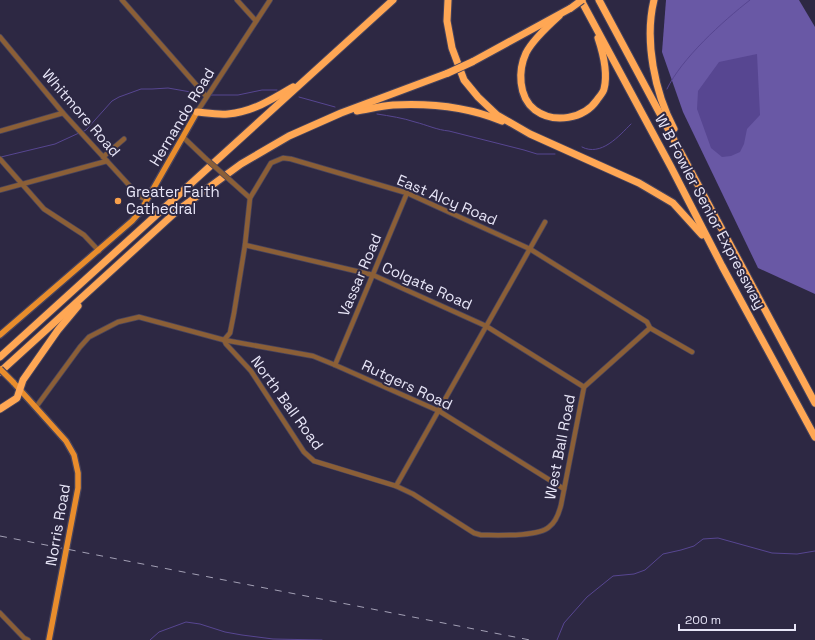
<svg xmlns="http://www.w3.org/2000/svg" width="815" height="640" font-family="'Space Grotesk',sans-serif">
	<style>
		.forest { fill: #6958a5 }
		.water { fill: #574691 }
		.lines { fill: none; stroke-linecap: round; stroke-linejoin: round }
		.stream { stroke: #574691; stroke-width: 1 }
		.minor-casing { stroke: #47435c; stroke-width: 6 }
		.major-casing { stroke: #47435c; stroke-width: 8 }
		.highway-casing { stroke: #47435c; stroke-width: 9 }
		.minor { stroke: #8b5f37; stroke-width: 4.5 }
		.major { stroke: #e98d2c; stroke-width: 5.5 }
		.highway { stroke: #ffa754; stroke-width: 7 }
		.rail { stroke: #a3a0b5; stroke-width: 1; stroke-dasharray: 7 7; stroke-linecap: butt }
		.minor-bridge-casing { stroke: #47435c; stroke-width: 6; stroke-linecap: butt }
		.major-bridge-casing { stroke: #47435c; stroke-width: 8; stroke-linecap: butt }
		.highway-bridge-casing { stroke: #47435c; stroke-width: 9; stroke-linecap: butt }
		.minor-bridge { stroke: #8b5f37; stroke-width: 4.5 }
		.major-bridge { stroke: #e98d2c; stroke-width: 5.5 }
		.highway-bridge { stroke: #ffa754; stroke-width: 7 }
		.poi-dot { fill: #f8a04b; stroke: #2d2843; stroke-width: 1.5 }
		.labels { text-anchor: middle; stroke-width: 4; stroke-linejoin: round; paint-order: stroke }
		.street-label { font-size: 15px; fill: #e8e6f8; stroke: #2d2843 }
		.poi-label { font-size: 15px; fill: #e8e6f8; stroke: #2d2843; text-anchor: start }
	</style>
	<rect width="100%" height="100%" fill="#2d2843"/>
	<!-- forest -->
	<path class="forest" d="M666,0h133l16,27v267l-57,-26 -75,-156 -21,-60z"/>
	<!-- water -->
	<path class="water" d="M757,54l3,61 -13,14 -3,15 -4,8 -9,4 -9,1 -11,-9 -14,-39 1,-18 21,-29z"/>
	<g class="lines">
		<!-- stream -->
		<g class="stream">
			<path d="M667,89c14,-30 56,-68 83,-89"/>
			<path d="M209,95h29l24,-5h15"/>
			<path d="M299,97l36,10"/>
			<path d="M377,114c13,2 26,4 38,8 12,3 22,8 34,9l75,19 13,4h18"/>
			<path d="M82,132l4,-2 26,-29 7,-4 22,-8h11l16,-1 34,6"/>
			<path d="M582,147c19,10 37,-11 49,-23"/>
			<path d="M1,157l54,-13 24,-11"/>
			<path d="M150,640l9,-8 27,-10 14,2 25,8 17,3 31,4 49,1"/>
			<path d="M557,640l7,-17 23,-26 26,-21 21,-2 11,-4 18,-16 18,-4 13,-4 9,-7 15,-1 54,15 25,1 18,-3"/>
		</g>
		<!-- minor casing -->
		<g class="minor-casing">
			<g id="minor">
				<path d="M122,0l84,96"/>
				<path d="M237,0l19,21"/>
				<path d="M0,37l63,76 76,83 8,4"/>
				<path d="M197,112l73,-112"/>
				<path d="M0,131l63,-18"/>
				<path d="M183,137l22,21"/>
				<path d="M103,157l21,-18"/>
				<path d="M0,159l44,50 40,26 15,16"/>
				<path d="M231,181l19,17"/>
				<path d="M0,190l107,-29"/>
				<path d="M245,245l128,30 113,51 98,61"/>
				<path d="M224,340l6,-7 4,-20 11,-68 5,-47 21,-35 12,-5 8,1 116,34 123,56 117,73 3,6 42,24"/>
				<path d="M224,340l89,16 22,9 104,46 125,78"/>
				<path d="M335,365l72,-172"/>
				<path d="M36,407l44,-60 9,-10 29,-15 21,-5 85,23 2,4 25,27 53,81 10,9 82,25 17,8 61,39 7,2c16,0 57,2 68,-8 7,-5 10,-14 12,-22l23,-118 66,-59"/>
				<path d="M396,486l149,-264"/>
				<path d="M0,613l24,25 4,2"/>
			</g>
		</g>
		<!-- major casing -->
		<g class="major-casing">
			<g id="major">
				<path d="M0,335l132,-114 8,-9 57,-100"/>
				<path d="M13,382l53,59 8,14 4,18v15l-29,152"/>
			</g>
		</g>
		<!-- highway casing -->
		<g class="highway-casing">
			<g id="highway">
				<path d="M448,0l-1,21 5,27 12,32 14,17 19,18 33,19 109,49 34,20 29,32"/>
				<path d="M581,0l90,167 51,99 93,171"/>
				<path d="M599,0l216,403"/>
				<path d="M654,0c-10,41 1,93 20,129"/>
				<path d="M559,16c-10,9 -27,25 -33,37 -8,17 -8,44 9,57 19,14 49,9 62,-10 2,-3 6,-7 7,-11 4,-15 -1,-36 -6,-51"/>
				<path d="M472,62l99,-54"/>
				<path d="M357,111c12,-2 24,-5 36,-6 37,-2 75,2 109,16"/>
				<path d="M197,112c10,1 21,3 31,2 24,-2 45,-15 65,-27"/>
				<path d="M0,357l393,-357"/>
				<path d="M0,372l178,-162 63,-46 48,-28 52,-23 107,-40"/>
				<path d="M0,409l17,-11 6,-18 35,-50 20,-24"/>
			</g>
		</g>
		<!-- minor -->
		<use href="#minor" class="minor"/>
		<!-- major -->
		<use href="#major" class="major"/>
		<!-- highway -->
		<use href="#highway" class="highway"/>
		<!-- rail -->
		<path class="rail" d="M0,536l530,104"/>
		<!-- minor-bridge casing -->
		<g class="minor-bridge-casing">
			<path id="minor-bridge" d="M205,158l26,23"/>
		</g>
		<!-- major-bridge casing -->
		<g class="major-bridge-casing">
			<path id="major-bridge" d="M0,369l13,13"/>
		</g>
		<!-- highway-bridge casing -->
		<g class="highway-bridge-casing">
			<g id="highway-bridge">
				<path d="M571,8l11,-8"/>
				<path d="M448,73l24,-11"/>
			</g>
		</g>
		<!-- minor-bridge -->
		<use href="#minor-bridge" class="minor-bridge"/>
		<!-- major-bridge -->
		<use href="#major-bridge" class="major-bridge"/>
		<!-- highway-bridge -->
		<use href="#highway-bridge" class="highway-bridge"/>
	</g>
	<!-- markers -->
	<circle class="poi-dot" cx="118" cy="201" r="4"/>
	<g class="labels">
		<!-- street labels -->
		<g class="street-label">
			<text transform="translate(81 113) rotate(49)" y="5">Whitmore Road</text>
			<text transform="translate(182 117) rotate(-59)" y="5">Hernando Road</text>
			<text transform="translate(447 200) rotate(23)" y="5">East Alcy Road</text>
			<text transform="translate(710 212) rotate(62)" y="5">W B Fowler Senior Expressway</text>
			<text transform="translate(360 275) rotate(-67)" y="5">Vassar Road</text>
			<text transform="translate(427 286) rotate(24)" y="5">Colgate Road</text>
			<text transform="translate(407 385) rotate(25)" y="5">Rutgers Road</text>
			<text transform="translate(287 403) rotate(54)" y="5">North Ball Road</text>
			<text transform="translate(560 447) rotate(-79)" y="5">West Ball Road</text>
			<text transform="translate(58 525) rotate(-80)" y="5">Norris Road</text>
		</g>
		<!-- poi labels -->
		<g class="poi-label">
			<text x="126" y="197">Greater Faith<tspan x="126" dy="17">Cathedral</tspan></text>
		</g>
	</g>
	<!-- scale -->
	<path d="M679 624v6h116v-6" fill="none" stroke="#e8e6f8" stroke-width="2"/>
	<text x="685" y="624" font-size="12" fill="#e8e6f8" stroke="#2d2843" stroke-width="3" paint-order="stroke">200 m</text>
</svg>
